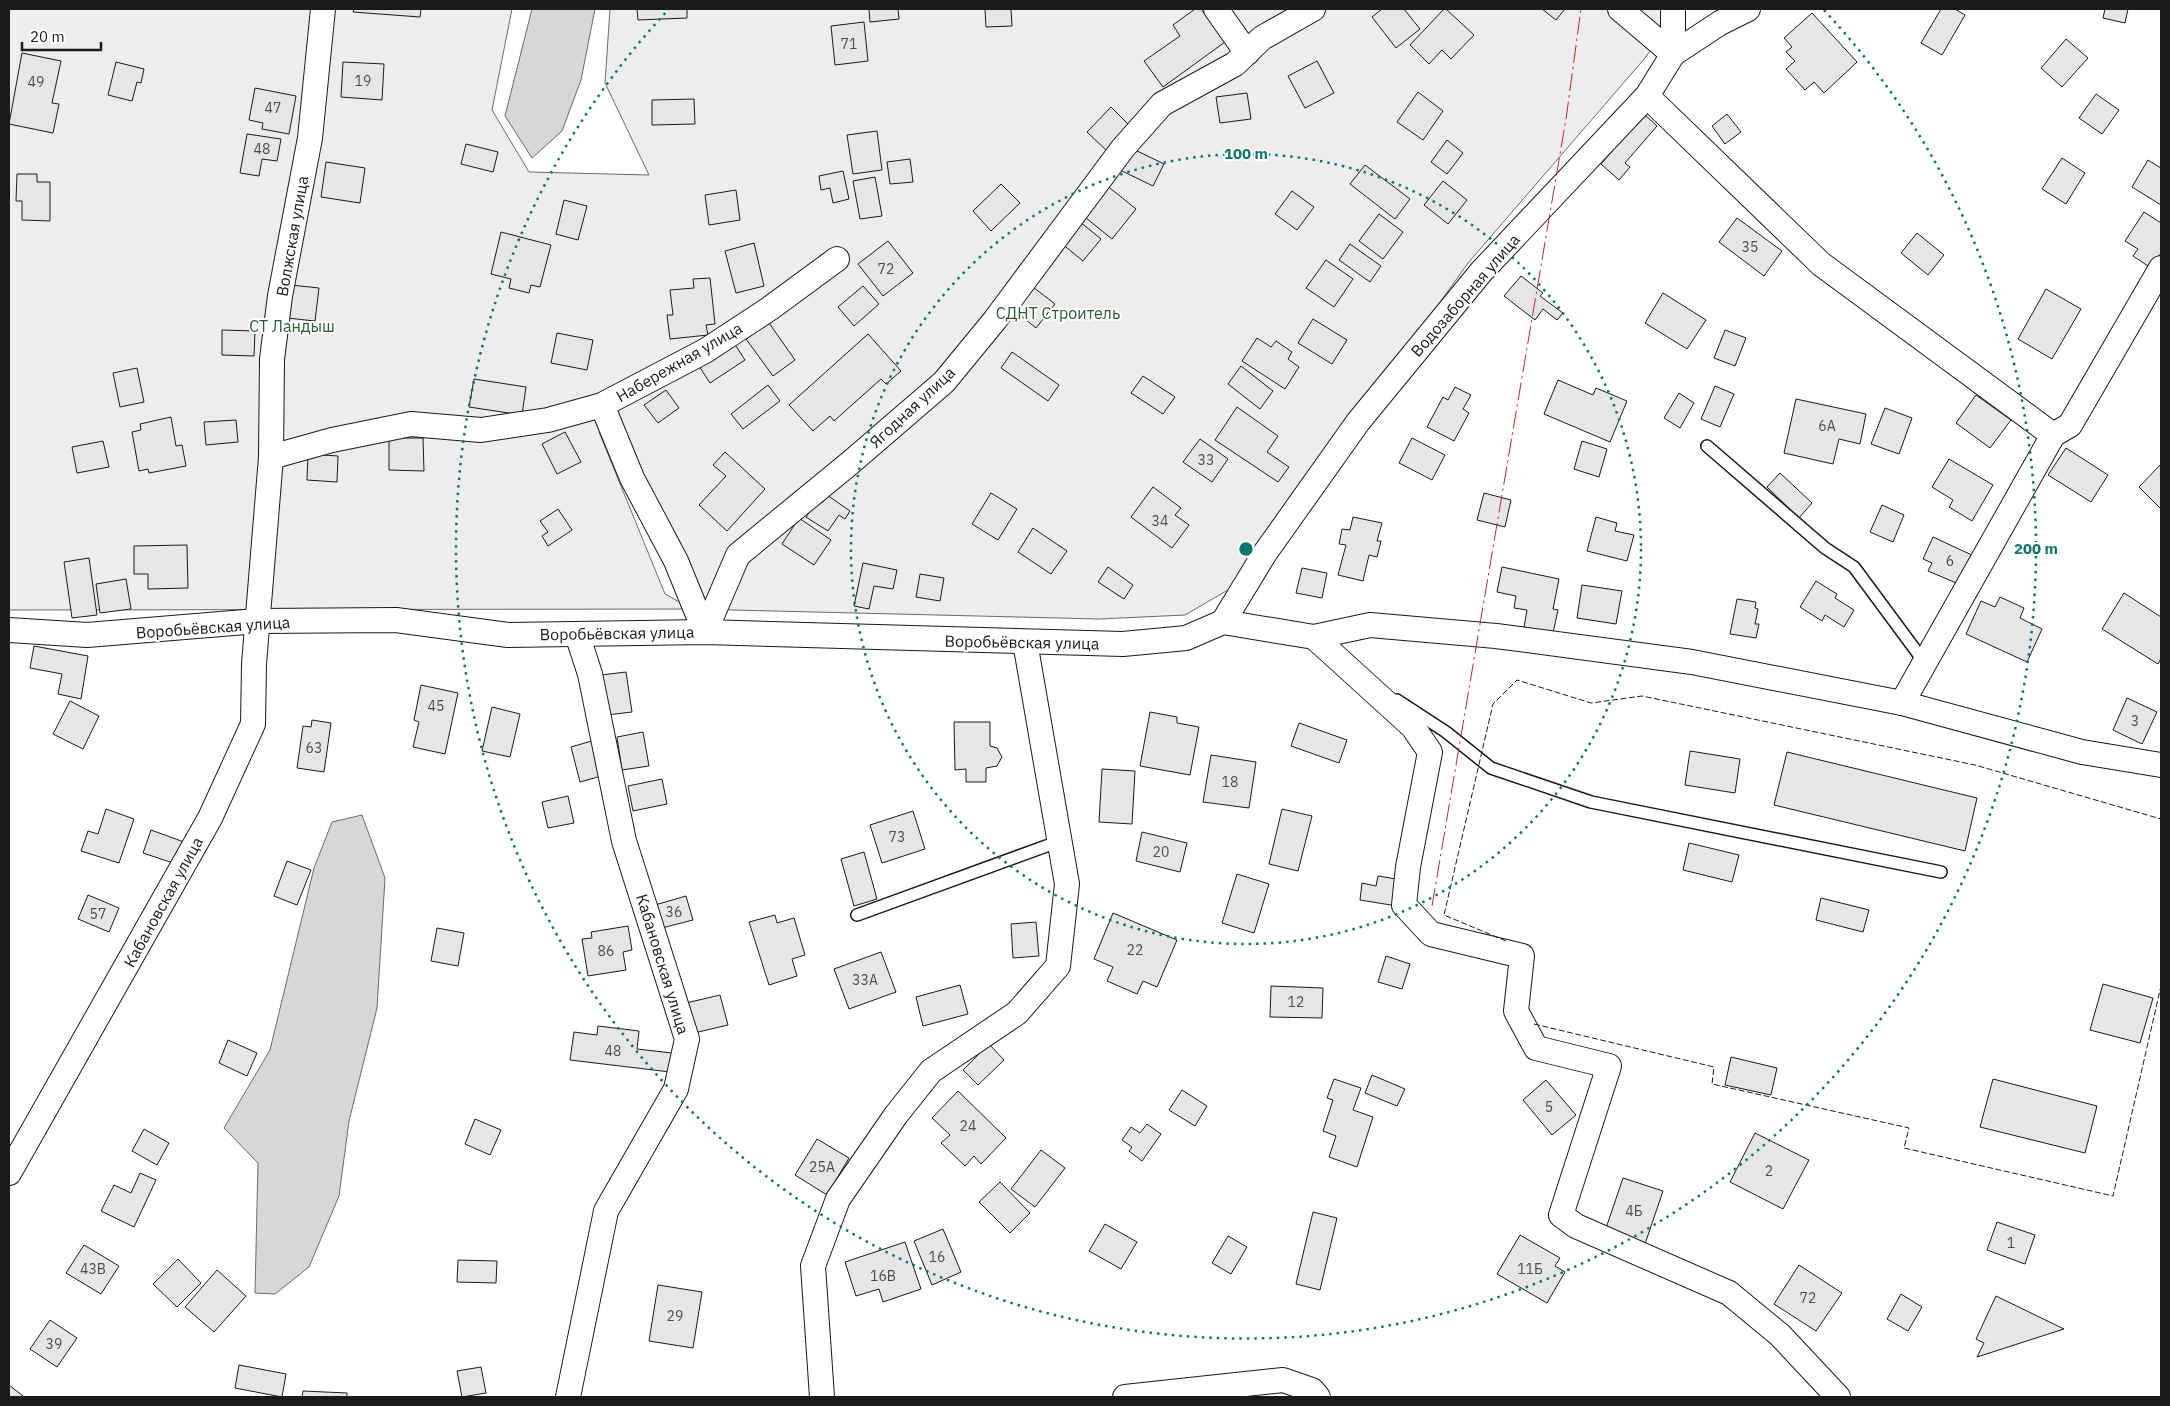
<svg xmlns="http://www.w3.org/2000/svg" width="2170" height="1406" font-family="'IBM Plex Sans',sans-serif">
	<style>
		.built { fill: #ededed; stroke: #6a6a6a; fill-rule: evenodd }
		.water { fill: #d7d7d7; stroke: #6a6a6a }
		.building { fill: #e6e6e6; stroke: #1a1a1a }
		.lines { fill: none; stroke-linecap: round; stroke-linejoin: round }
		.service-casing { stroke: #1a1a1a; stroke-width: 14 }
		.minor-casing { stroke: #1a1a1a; stroke-width: 26 }
		.service { stroke: #fff; stroke-width: 11 }
		.minor { stroke: #fff; stroke-width: 24 }
		.fence { stroke: #1a1a1a; stroke-width: 1; stroke-dasharray: 6 2.5; stroke-linecap: butt }
		.power { stroke: #c62828; stroke-width: 1; stroke-dasharray: 18 4 2.5 4; stroke-linecap: butt }
		.ring { fill: none; stroke: #0f766e; stroke-width: 2.5; stroke-dasharray: 2.5 5 }
		.labels { text-anchor: middle; stroke-width: 4; stroke-linejoin: round; paint-order: stroke }
		.number-label { font-size: 14px; fill: #4d4d4d }
		.street-label { font-size: 16px; fill: #1a1a1a; stroke: #fff }
		.park-label { font-size: 16px; fill: #2b5a34; stroke: #fff }
		.centre { fill: #0f766e; stroke: #fff; stroke-width: 2.5 }
		.ring-label { font-size: 15px; text-anchor: middle; font-weight: bold; fill: #0f766e; stroke: #fff; stroke-width: 4; stroke-linejoin: round; paint-order: stroke }
	</style>
	<rect width="100%" height="100%" fill="#fff"/>
	<!-- built -->
	<path class="built" d="M9,9h503l-20,101 37,62 120,3 -44,-92 5,-74h1070l-35,49 -177,205 -228,320 -55,32 -86,4 -408,-10 -682,1zM599,432h1l90,176 -25,-14z"/>
	<!-- water -->
	<g class="water">
		<path d="M532,9h63l-14,71 -19,51 -30,27 -27,-42z"/>
		<path d="M362,815l23,63 -8,130 -28,113 -10,75 -30,71 -34,27 -20,-1 3,-130 -34,-35 46,-78 44,-182 18,-46z"/>
	</g>
	<!-- building -->
	<g class="building">
		<path d="M354,9h67l-1,8 -67,-5z"/>
		<path d="M637,9h50v9l-49,2z"/>
		<path d="M869,9h29l1,10 -29,3z"/>
		<path d="M985,9h26l1,17 -26,1z"/>
		<path d="M1195,9h6l24,33 -62,45 -19,-26 36,-25 -7,-11z"/>
		<path d="M1382,9h22l16,20 -24,19 -24,-31z"/>
		<path d="M1444,9h2l28,26 -23,24 -9,-9 -13,14 -19,-19z"/>
		<path d="M1542,9h23l-9,11z"/>
		<path d="M1941,9h14l10,6 -23,40 -21,-12z"/>
		<path d="M2105,9h23l-3,14 -22,-5z"/>
		<path d="M1812,13l45,49 -33,31 -10,-11 -9,8 -19,-21 9,-8 -9,-9 6,-5 -8,-9z"/>
		<path d="M864,22l4,39 -33,4 -4,-39z"/>
		<path d="M2066,39l22,19 -26,29 -21,-19z"/>
		<path d="M22,53l39,8 -9,42 7,1 -6,29 -44,-9z"/>
		<path d="M1317,61l17,32 -29,15 -17,-32z"/>
		<path d="M116,62l28,7 -3,14 -4,-1 -5,19 -24,-6z"/>
		<path d="M343,62l41,2 -2,36 -41,-3z"/>
		<path d="M255,88l41,8 -7,38 -27,-5 1,-6 -14,-3z"/>
		<path d="M1418,92l25,19 -20,29 -26,-18z"/>
		<path d="M1247,93l4,26 -31,4 -4,-26z"/>
		<path d="M2096,94l23,16 -17,24 -23,-16z"/>
		<path d="M694,99l1,25 -43,1v-25z"/>
		<path d="M1111,107l19,19 -24,24 -19,-18z"/>
		<path d="M1644,114l13,12 -32,37 5,4 -11,13 -18,-16z"/>
		<path d="M1727,114l14,18 -16,12 -13,-18z"/>
		<path d="M877,131l5,39 -29,4 -6,-39z"/>
		<path d="M247,134l34,5 -4,22 -15,-2 -3,17 -19,-3z"/>
		<path d="M1447,140l16,13 -16,21 -16,-12z"/>
		<path d="M466,144l32,8 -5,20 -32,-8z"/>
		<path d="M1129,147l35,17 -11,22 -35,-17z"/>
		<path d="M2062,158l23,15 -19,31 -24,-15z"/>
		<path d="M910,159l3,23 -23,2 -3,-22z"/>
		<path d="M2148,160l13,8v37l-29,-18z"/>
		<path d="M326,162l39,6 -5,35 -39,-6z"/>
		<path d="M1365,165l45,34 -15,20 -45,-35z"/>
		<path d="M843,171l6,28 -16,4 -3,-15 -9,2 -2,-14z"/>
		<path d="M17,174h20v8h13v39l-28,-1v-19h-6z"/>
		<path d="M875,177l7,39 -22,3 -7,-38z"/>
		<path d="M1443,181l24,19 -19,24 -24,-19z"/>
		<path d="M1001,184l19,19 -29,28 -18,-20z"/>
		<path d="M1105,184l31,25 -24,30 -31,-25z"/>
		<path d="M736,190l4,30 -31,5 -4,-30z"/>
		<path d="M1292,191l22,16 -17,23 -22,-16z"/>
		<path d="M564,200l23,6 -9,34 -22,-6z"/>
		<path d="M2144,212l17,11v30l-10,15 -18,-12 5,-7 -13,-8z"/>
		<path d="M1379,214l24,18 -20,27 -24,-18z"/>
		<path d="M1737,218l45,33 -18,25 -45,-34z"/>
		<path d="M1079,221l22,18 -18,22 -22,-18z"/>
		<path d="M501,232l50,13 -11,42 -9,-2 -2,8 -20,-5 2,-9 -20,-5z"/>
		<path d="M1917,233l27,22 -16,20 -27,-22z"/>
		<path d="M888,241l25,32 -30,23 -25,-32z"/>
		<path d="M754,243l10,43 -28,7 -11,-42z"/>
		<path d="M1350,244l31,22 -11,16 -31,-22z"/>
		<path d="M1326,260l27,19 -19,28 -28,-19z"/>
		<path d="M1521,276l22,17 -3,3 23,17 -6,7 -14,-11 -8,11 -31,-24z"/>
		<path d="M710,278l5,46 -9,1 2,10 -38,4 -3,-24h6l-3,-25 24,-2 -1,-9z"/>
		<path d="M1029,284l26,20 -19,24 -26,-21z"/>
		<path d="M291,285l28,3 -4,33 -28,-3z"/>
		<path d="M863,286l16,18 -25,22 -16,-19z"/>
		<path d="M2046,289l35,20 -29,50 -34,-20z"/>
		<path d="M1663,293l43,27 -19,29 -42,-26z"/>
		<path d="M1313,319l34,21 -15,24 -34,-21z"/>
		<path d="M769,323l26,37 -22,16 -27,-37z"/>
		<path d="M222,330l33,1 -1,25 -32,-1z"/>
		<path d="M1725,330l21,8 -11,28 -21,-8z"/>
		<path d="M557,333l36,7 -6,30 -36,-7z"/>
		<path d="M868,334l33,37 -15,13 -5,-5 -47,42 -4,-5 -17,15 -24,-26z"/>
		<path d="M1257,338l14,9 5,-6 16,11 -4,7 11,8 -14,22 -43,-28z"/>
		<path d="M732,340l13,20 -35,23 -13,-20z"/>
		<path d="M1012,352l47,33 -11,16 -47,-33z"/>
		<path d="M1241,366l32,25 -13,18 -32,-25z"/>
		<path d="M137,368l7,34 -24,5 -7,-34z"/>
		<path d="M1143,376l32,21 -12,17 -32,-21z"/>
		<path d="M474,379l52,8 -4,28 -53,-8z"/>
		<path d="M1558,380l35,15 3,-7 31,13 -17,41 -66,-28z"/>
		<path d="M768,385l12,16 -37,28 -12,-15z"/>
		<path d="M1715,386l19,8 -14,33 -19,-8z"/>
		<path d="M1455,387l16,8 -8,14 6,4 -15,28 -27,-14 16,-30 5,3z"/>
		<path d="M666,390l13,18 -21,15 -14,-18z"/>
		<path d="M1679,393l15,10 -14,25 -16,-10z"/>
		<path d="M1976,395l35,25 -21,28 -34,-25z"/>
		<path d="M1796,399l70,15 -6,30 -21,-5 -6,25 -49,-11z"/>
		<path d="M1237,407l41,29 -11,16 22,15 -11,15 -63,-42z"/>
		<path d="M1885,408l27,10 -13,36 -28,-10z"/>
		<path d="M171,417l5,29 6,-1 4,21 -37,7 -1,-4 -9,2 -7,-39 9,-2 -1,-6z"/>
		<path d="M236,420l2,22 -32,3 -2,-23z"/>
		<path d="M565,432l16,30 -24,12 -15,-30z"/>
		<path d="M389,438h34l1,33 -35,-1z"/>
		<path d="M1412,438l33,17 -13,25 -33,-17z"/>
		<path d="M1200,439l28,20 -16,23 -29,-20z"/>
		<path d="M103,441l6,26 -32,6 -5,-26z"/>
		<path d="M1582,441l25,8 -8,28 -25,-8z"/>
		<path d="M2066,448l42,27 -17,27 -43,-27z"/>
		<path d="M725,452l40,37 -38,42 -28,-26 27,-29 -13,-11z"/>
		<path d="M308,454l30,2 -1,26 -30,-2z"/>
		<path d="M1949,459l44,26 -21,36 -23,-14 4,-7 -21,-13z"/>
		<path d="M2161,464v45l-22,-22z"/>
		<path d="M1780,473l32,30 -13,15 -32,-31z"/>
		<path d="M1153,487l28,21 -6,7 14,10 -17,23 -41,-31z"/>
		<path d="M991,493l26,16 -19,31 -26,-16z"/>
		<path d="M1484,493l27,7 -6,27 -28,-7z"/>
		<path d="M827,495l23,16 -5,8 -6,-4 -11,16 -22,-14 12,-17 4,3z"/>
		<path d="M1882,505l22,10 -11,27 -23,-10z"/>
		<path d="M558,509l14,21 -24,16 -6,-10 6,-4 -8,-11z"/>
		<path d="M1353,517l29,6 -5,18h4l-4,16 -8,-2 -6,26 -25,-6 8,-30 -7,-1 3,-15 8,1z"/>
		<path d="M1596,517l21,6 -2,8 19,4 -7,26 -40,-10z"/>
		<path d="M799,518l32,22 -17,25 -32,-21z"/>
		<path d="M1033,528l34,23 -16,23 -33,-22z"/>
		<path d="M1933,537l41,19 -13,29 -33,-14 4,-8 -9,-4z"/>
		<path d="M187,545l1,43 -40,1v-15h-14v-28z"/>
		<path d="M89,558l8,57 -25,3 -8,-56z"/>
		<path d="M863,563l34,7 -4,19 -19,-3 -5,23 -15,-3z"/>
		<path d="M1108,567l25,18 -9,14 -26,-17z"/>
		<path d="M1502,567l57,12 -6,30 5,1 -5,23 -29,-6 3,-17 -13,-2 2,-12 -19,-4z"/>
		<path d="M1302,568l25,5 -5,25 -26,-5z"/>
		<path d="M920,574l24,4 -4,23 -24,-4z"/>
		<path d="M126,579l5,30 -31,4 -4,-29z"/>
		<path d="M1816,581l21,13 -2,4 19,12 -10,17 -19,-12 -3,6 -22,-14z"/>
		<path d="M1582,585l40,6 -6,33 -39,-6z"/>
		<path d="M2124,593l37,24v41l-3,6 -56,-35z"/>
		<path d="M2000,597l24,11 -4,10 22,11 -15,33 -61,-28 15,-33 14,6z"/>
		<path d="M1737,599l19,3 -1,6 3,1 -3,15h4l-3,14 -26,-4z"/>
		<path d="M34,646l54,10 -7,43 -23,-5 4,-20 -32,-6z"/>
		<path d="M626,672l6,40 -25,3 -6,-40z"/>
		<path d="M421,685l37,8 -13,61 -32,-7 6,-25 -5,-2z"/>
		<path d="M2127,698l30,14 -15,32 -29,-14z"/>
		<path d="M70,701l29,15 -16,33 -30,-15z"/>
		<path d="M492,707l28,7 -10,43 -28,-6z"/>
		<path d="M1150,712l27,5v6l22,4 -9,48 -50,-9z"/>
		<path d="M312,720l19,3 -7,49 -27,-4 6,-42 8,1z"/>
		<path d="M954,722h36v24l7,2 5,9 -5,9 -11,2v14h-20v-13l-11,1z"/>
		<path d="M1299,723l48,17 -8,23 -48,-17z"/>
		<path d="M643,732l6,34 -27,4 -5,-33z"/>
		<path d="M595,740l10,35 -25,7 -9,-35z"/>
		<path d="M1690,751l50,8 -5,34 -50,-8z"/>
		<path d="M1787,752l190,46 -12,53 -191,-46z"/>
		<path d="M1211,755l45,7 -7,46 -46,-6z"/>
		<path d="M1102,769l33,2 -3,53 -33,-2z"/>
		<path d="M662,779l5,25 -34,7 -5,-25z"/>
		<path d="M568,796l6,27 -26,5 -6,-26z"/>
		<path d="M106,809l28,10 -15,44 -38,-12 7,-20 10,3z"/>
		<path d="M1282,809l30,7 -14,55 -29,-7z"/>
		<path d="M913,811l12,38 -43,14 -12,-38z"/>
		<path d="M151,830l33,12 -8,22 -33,-11z"/>
		<path d="M1142,832l45,11 -7,29 -44,-11z"/>
		<path d="M1689,843l50,12 -7,27 -49,-12z"/>
		<path d="M864,852l13,47 -23,7 -13,-47z"/>
		<path d="M287,861l24,9 -14,35 -23,-9z"/>
		<path d="M1237,874l32,10 -15,49 -32,-10z"/>
		<path d="M1378,876l24,4 -5,26 -37,-6 2,-17 14,3z"/>
		<path d="M88,895l31,13 -10,24 -31,-13z"/>
		<path d="M686,896l7,24 -31,8 -7,-23z"/>
		<path d="M1821,898l48,12 -6,22 -47,-12z"/>
		<path d="M1113,913l64,27 -20,47 -14,-6 -6,13 -30,-13 6,-14 -19,-8z"/>
		<path d="M775,915l2,8 17,-5 11,37 -13,4 5,17 -28,9 -20,-63z"/>
		<path d="M1036,922l3,34 -26,2 -2,-34z"/>
		<path d="M628,926l4,24 -9,2 3,18 -38,6 -6,-37 10,-1 -1,-6z"/>
		<path d="M437,928l27,5 -6,33 -27,-5z"/>
		<path d="M881,952l15,40 -47,17 -15,-40z"/>
		<path d="M1386,956l24,8 -8,25 -24,-7z"/>
		<path d="M2103,984l50,14 -13,45 -50,-13z"/>
		<path d="M960,985l8,29 -45,12 -7,-29z"/>
		<path d="M1271,986l52,2 -1,30 -52,-1z"/>
		<path d="M720,995l8,30 -34,8 -8,-30z"/>
		<path d="M598,1026l41,5 -2,18 35,4 -2,19 -100,-12 4,-28 23,3z"/>
		<path d="M228,1040l29,13 -10,23 -28,-13z"/>
		<path d="M989,1044l15,16 -26,25 -15,-15z"/>
		<path d="M1731,1057l46,11 -6,27 -46,-10z"/>
		<path d="M1372,1075l33,14 -8,17 -32,-13z"/>
		<path d="M1334,1079l27,9 -8,22 20,7 -16,50 -28,-10 7,-21 -13,-5 10,-31 -6,-2z"/>
		<path d="M1993,1079l104,27 -12,47 -105,-26z"/>
		<path d="M1546,1080l30,35 -24,20 -29,-35z"/>
		<path d="M1182,1090l25,16 -12,20 -26,-16z"/>
		<path d="M958,1091l48,47 -25,26 -7,-8 -9,10 -24,-23 9,-8 -18,-17z"/>
		<path d="M475,1119l26,11 -11,25 -25,-11z"/>
		<path d="M1147,1124l14,10 -19,27 -13,-10 3,-4 -10,-7 9,-13 9,6z"/>
		<path d="M144,1129l25,14 -12,22 -25,-14z"/>
		<path d="M1755,1133l54,27 -26,49 -53,-27z"/>
		<path d="M817,1139l32,19 -22,37 -32,-20z"/>
		<path d="M1041,1150l24,18 -30,39 -24,-18z"/>
		<path d="M140,1173l16,7 -22,47 -33,-16 13,-26 17,8z"/>
		<path d="M1623,1178l40,13 -18,53 -40,-13z"/>
		<path d="M1000,1182l30,31 -20,20 -31,-31z"/>
		<path d="M1313,1212l24,6 -17,72 -24,-6z"/>
		<path d="M1997,1222l38,13 -10,29 -38,-14z"/>
		<path d="M1105,1224l32,18 -16,27 -32,-18z"/>
		<path d="M943,1229l18,43 -29,13 -18,-44z"/>
		<path d="M1520,1235l40,23 -5,8 10,6 -18,31 -50,-29z"/>
		<path d="M1228,1236l19,11 -16,27 -19,-11z"/>
		<path d="M905,1242l16,47 -38,13 -4,-13 -23,7 -11,-34z"/>
		<path d="M84,1245l35,21 -18,28 -35,-21z"/>
		<path d="M178,1259l23,24 -24,24 -24,-23z"/>
		<path d="M458,1260l39,1 -1,22 -39,-1z"/>
		<path d="M1799,1265l43,28 -26,38 -42,-27z"/>
		<path d="M217,1270l29,26 -32,36 -29,-25z"/>
		<path d="M658,1285l44,7 -9,56 -44,-7z"/>
		<path d="M1901,1294l21,13 -14,24 -21,-12z"/>
		<path d="M1996,1296l68,33 -87,28 7,-14 -8,-4z"/>
		<path d="M50,1320l27,18 -20,29 -27,-18z"/>
		<path d="M239,1365l47,9 -4,23 -47,-9z"/>
		<path d="M481,1367l5,26 -24,4 -5,-26z"/>
		<path d="M9,1385l14,11 -1,1h-13z"/>
		<path d="M303,1391l44,2v4h-45z"/>
	</g>
	<g class="lines">
		<!-- service casing -->
		<g class="service-casing">
			<g id="service">
				<path d="M1707,446l118,102 29,19 71,96"/>
				<path d="M1397,700l49,32 45,36 100,34 350,70"/>
				<path d="M857,915l203,-74"/>
			</g>
		</g>
		<!-- minor casing -->
		<g class="minor-casing">
			<g id="minor">
				<path d="M1216,9l31,44"/>
				<path d="M1620,9l53,45"/>
				<path d="M1673,54v-45"/>
				<path d="M1647,96l174,168 232,171"/>
				<path d="M602,405l30,73 44,83 29,71"/>
				<path d="M271,457l61,-17 79,-16 70,6 67,-10 54,-15 103,-54 64,-42 68,-50"/>
				<path d="M1223,622l91,15 56,-12 126,11 196,26 210,41 180,49 79,13"/>
				<path d="M1223,622l42,-69 93,-131 123,-150 166,-176 26,-42 47,-31 28,-14"/>
				<path d="M9,630l78,5 171,-14 138,-1 112,15 197,-3 418,12 63,-6 37,-16"/>
				<path d="M705,632l33,-77 112,-92 94,-81 51,-62 128,-172 39,-44 73,-40 27,-26 51,-29"/>
				<path d="M1314,637l99,90 17,25 -22,115 -4,38 27,29 91,22 -6,55 20,37 73,18 -48,149 15,11 153,67 51,42 58,62"/>
				<path d="M1902,703l151,-268 17,-10 91,-157"/>
				<path d="M9,1173l201,-355 43,-94 1,-60 17,-207 1,-98 8,-63 30,-158 13,-129"/>
				<path d="M568,1397l38,-186 70,-122 11,-50 -63,-198 -34,-167 -13,-40"/>
				<path d="M822,1397l-9,-131 25,-67 58,-84 35,-44 86,-58 41,-47 9,-82 -42,-242"/>
				<path d="M1125,1397l158,-17 29,10 6,7"/>
			</g>
		</g>
		<!-- service -->
		<use href="#service" class="service"/>
		<!-- minor -->
		<use href="#minor" class="minor"/>
		<!-- fence -->
		<g class="fence">
			<path d="M1506,941l-62,-26 49,-211 24,-24 74,23 51,-7 333,69 186,54"/>
			<path d="M1534,1024l180,43 -2,17 197,44 -5,20 209,48 48,-210"/>
		</g>
		<!-- power -->
		<path class="power" d="M1432,906l134,-787 15,-110"/>
	</g>
	<!-- distance rings -->
	<g class="ring">
		<circle cx="1246" cy="549" r="395"/>
		<path d="M1824 10A790 790 0 1 1 668 10"/>
	</g>
	<g class="labels">
		<!-- number labels -->
		<g class="number-label">
			<text x="849" y="49">71</text>
			<text x="363" y="86">19</text>
			<text x="36" y="87">49</text>
			<text x="273" y="113">47</text>
			<text x="262" y="154">48</text>
			<text x="1750" y="252">35</text>
			<text x="886" y="274">72</text>
			<text x="1827" y="431">6А</text>
			<text x="1206" y="465">33</text>
			<text x="1160" y="526">34</text>
			<text x="1950" y="566">6</text>
			<text x="436" y="711">45</text>
			<text x="2135" y="726">3</text>
			<text x="314" y="753">63</text>
			<text x="1230" y="787">18</text>
			<text x="897" y="842">73</text>
			<text x="1161" y="857">20</text>
			<text x="674" y="917">36</text>
			<text x="98" y="919">57</text>
			<text x="1135" y="955">22</text>
			<text x="606" y="956">86</text>
			<text x="865" y="985">33А</text>
			<text x="1296" y="1007">12</text>
			<text x="613" y="1056">48</text>
			<text x="1549" y="1112">5</text>
			<text x="968" y="1131">24</text>
			<text x="822" y="1172">25А</text>
			<text x="1769" y="1176">2</text>
			<text x="1634" y="1216">4Б</text>
			<text x="2011" y="1248">1</text>
			<text x="937" y="1262">16</text>
			<text x="93" y="1274">43В</text>
			<text x="1530" y="1274">11Б</text>
			<text x="883" y="1281">16В</text>
			<text x="1808" y="1303">72</text>
			<text x="675" y="1321">29</text>
			<text x="54" y="1349">39</text>
		</g>
		<!-- street labels -->
		<g class="street-label">
			<text transform="translate(292 236) rotate(-80)" y="6">Волжская улица</text>
			<text transform="translate(1465 295) rotate(-49)" y="6">Водозаборная улица</text>
			<text transform="translate(679 362) rotate(-30)" y="6">Набережная улица</text>
			<text transform="translate(912 407) rotate(-43)" y="6">Ягодная улица</text>
			<text transform="translate(213 627) rotate(-4)" y="6">Воробьёвская улица</text>
			<text transform="translate(617 633) rotate(-1)" y="6">Воробьёвская улица</text>
			<text transform="translate(1022 642) rotate(1)" y="6">Воробьёвская улица</text>
			<text transform="translate(163 902) rotate(-61)" y="6">Кабановская улица</text>
			<text transform="translate(663 964) rotate(73)" y="6">Кабановская улица</text>
		</g>
		<!-- park labels -->
		<g class="park-label">
			<text x="1058" y="319">СДНТ Строитель</text>
			<text x="292" y="332">СТ Ландыш</text>
		</g>
	</g>
	<circle cx="1246" cy="549" r="8" class="centre"/>
	<g class="ring-label">
		<text x="1246" y="159">100 m</text>
		<text x="2036" y="554">200 m</text>
	</g>
	<!-- border -->
	<rect width="2170" height="1406" fill="none" stroke="#1a1a1a" stroke-width="20"/>
	<!-- scale -->
	<path d="M22 42v8h79v-8" fill="none" stroke="#1a1a1a" stroke-width="2.5"/>
	<text x="30" y="42" font-size="15" fill="#1a1a1a" stroke="#ffffff" stroke-width="4" paint-order="stroke">20 m</text>
</svg>
